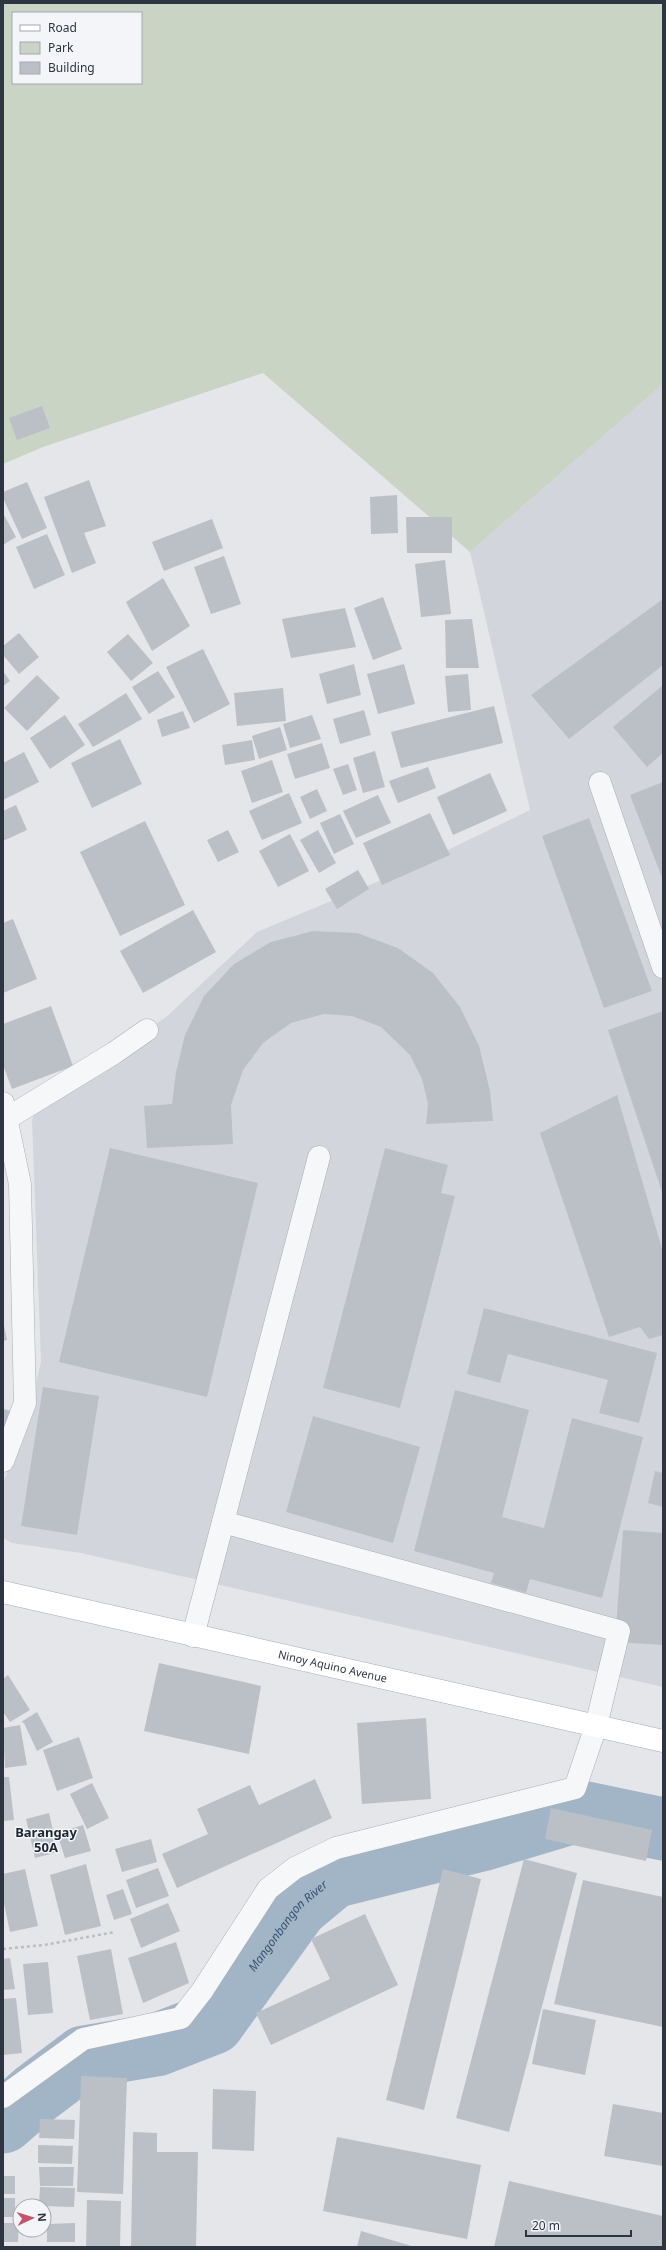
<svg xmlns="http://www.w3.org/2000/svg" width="666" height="2250" font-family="'Noto Sans',sans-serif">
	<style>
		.built { fill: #d2d6dc }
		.green { fill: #c9d4c5; fill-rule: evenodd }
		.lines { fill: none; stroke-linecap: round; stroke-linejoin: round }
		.river { stroke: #a2b5c7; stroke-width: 63 }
		.building { fill: #bbc0c7 }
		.minor-casing { stroke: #a9adb4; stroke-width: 23 }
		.major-casing { stroke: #a4abb5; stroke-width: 23 }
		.path { stroke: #babdc2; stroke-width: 2.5; stroke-dasharray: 3 3; stroke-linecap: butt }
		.minor { stroke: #f6f7f9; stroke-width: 22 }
		.major { stroke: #fff; stroke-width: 22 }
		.labels { text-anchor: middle; stroke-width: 3; stroke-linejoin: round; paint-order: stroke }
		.street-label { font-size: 11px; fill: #2d3541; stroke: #f3f5f8 }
		.water-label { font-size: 12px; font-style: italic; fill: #3a5572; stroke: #f3f5f8 }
		.quarter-label { font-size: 13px; font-weight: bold; fill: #1e2632; stroke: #f3f5f8 }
	</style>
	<rect width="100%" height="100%" fill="#e4e6ea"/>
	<!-- built -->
	<path class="built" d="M663,384v1303l-582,-134 -69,-10 -9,-5v-55l23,-61 15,-60 -9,-242 6,-20 127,-82 92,-86 160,-67 113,-55 -60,-258z"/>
	<!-- green -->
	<path class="green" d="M3,3h660v381l-193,168 -207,-179 -220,74 -40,17zM13,13h128v70h-128z"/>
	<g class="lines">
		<!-- river -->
		<path class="river" id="s1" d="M3,2122l32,-28 49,-37 72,-12 57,-22 84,-116 36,-30 148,-37 96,-29 86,18"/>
	</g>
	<!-- building -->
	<g class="building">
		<path d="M42,406l8,22 -33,12 -8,-22z"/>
		<path d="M89,480l17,46 -22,7 12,30 -24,10 -28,-76z"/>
		<path d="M27,482l20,46 -25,11 -19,-41v-6z"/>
		<path d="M397,495l1,38 -27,1 -1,-37z"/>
		<path d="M3,513l13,24 -13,8z"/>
		<path d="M406,517h46v36h-45z"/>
		<path d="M212,519l11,29 -59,23 -12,-29z"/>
		<path d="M47,534l18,41 -31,14 -18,-42z"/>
		<path d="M224,556l17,48 -30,10 -17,-47z"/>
		<path d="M445,560l6,54 -30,3 -6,-53z"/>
		<path d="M163,578l27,48 -38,25 -26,-49z"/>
		<path d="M383,597l19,52 -29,11 -19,-52z"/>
		<path d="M663,599v66l-94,74 -38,-44z"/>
		<path d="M345,608l11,39 -65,11 -9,-39z"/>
		<path d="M472,619l7,49h-33l-1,-48z"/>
		<path d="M19,633l20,24 -20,17 -16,-19v-9z"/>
		<path d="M128,634l25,29 -22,18 -24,-29z"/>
		<path d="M203,649l27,55 -36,19 -28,-56z"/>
		<path d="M354,664l7,31 -34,9 -8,-30z"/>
		<path d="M404,664l11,40 -37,10 -11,-40z"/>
		<path d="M3,671l7,10 -7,5z"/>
		<path d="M158,671l17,26 -26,17 -17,-27z"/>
		<path d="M468,674l3,36 -23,2 -3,-36z"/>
		<path d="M37,675l23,23 -33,33 -23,-23z"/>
		<path d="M663,685v68l-16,14 -34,-40z"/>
		<path d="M283,688l3,33 -49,5 -3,-33z"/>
		<path d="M126,693l16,26 -49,28 -15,-23z"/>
		<path d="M494,706l9,37 -102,25 -10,-36z"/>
		<path d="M364,710l7,25 -31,9 -7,-25z"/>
		<path d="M183,711l7,17 -28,9 -5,-17z"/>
		<path d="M65,715l20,30 -35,24 -20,-31z"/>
		<path d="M312,715l9,24 -31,9 -7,-24z"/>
		<path d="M280,727l7,23 -28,9 -7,-23z"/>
		<path d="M120,739l22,45 -50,24 -21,-45z"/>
		<path d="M252,740l3,20 -30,5 -3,-20z"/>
		<path d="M322,743l8,25 -35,11 -8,-25z"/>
		<path d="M375,751l10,36 -22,6 -10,-35z"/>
		<path d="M24,752l15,30 -36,18v-37z"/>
		<path d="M272,760l11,32 -31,11 -11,-32z"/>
		<path d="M348,764l9,26 -14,5 -10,-26z"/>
		<path d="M428,767l8,21 -38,15 -9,-22z"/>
		<path d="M490,773l17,38 -54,24 -16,-38z"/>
		<path d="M663,782v98l-33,-85z"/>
		<path d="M317,789l10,22 -17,8 -10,-22z"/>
		<path d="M289,793l13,30 -40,17 -13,-29z"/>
		<path d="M378,795l13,28 -35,15 -13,-27z"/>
		<path d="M16,805l11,25 -24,11v-30z"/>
		<path d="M430,813l20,42 -68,30 -19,-42z"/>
		<path d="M340,814l14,30 -20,10 -14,-31z"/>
		<path d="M589,818l63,173 -48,17 -62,-172z"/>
		<path d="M145,821l40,84 -65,31 -40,-84z"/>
		<path d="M228,830l11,22 -21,10 -11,-22z"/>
		<path d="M318,830l18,33 -17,10 -19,-33z"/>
		<path d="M290,834l19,37 -31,16 -19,-36z"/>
		<path d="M358,870l11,19 -32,20 -12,-20z"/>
		<path d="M193,910l23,42 -73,41 -23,-42z"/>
		<path d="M13,919l24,60 -34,14v-70z"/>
		<path d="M313,931l44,2 41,15 35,25 27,34 19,39 11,45 3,30 -67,3 2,-20 -6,-25 -12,-24 -29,-28 -29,-11 -28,-2 -33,9 -28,20 -20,27 -12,35 2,39 -86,4 -3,-42 28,-2 4,-32 9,-37 19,-39 30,-32 37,-22z"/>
		<path d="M51,1006l22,60 -61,23 -9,-24v-41z"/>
		<path d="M663,1011v184l-55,-165z"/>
		<path d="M617,1095l46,157v83l-14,4 -9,-12 -31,10 -69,-204z"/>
		<path d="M110,1148l148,35 -51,214 -148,-35z"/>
		<path d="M385,1148l63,17 -7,28 14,3 -55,212 -77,-20z"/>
		<path d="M484,1308l173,45 -18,70 -40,-10 9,-33 -100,-26 -8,29 -33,-9z"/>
		<path d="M3,1321l4,19 -4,1z"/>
		<path d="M43,1387l56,9 -22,139 -56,-9z"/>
		<path d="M455,1390l74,20 -27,107 42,11 28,-110 71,19 -41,161 -72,-19 -4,14 -35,-10 3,-10 -80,-22z"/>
		<path d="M3,1409l9,2 -9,21z"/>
		<path d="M313,1416l107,31 -27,96 -107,-31z"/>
		<path d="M655,1471l8,2v34l-15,-4z"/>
		<path d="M623,1530l40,3v112l-48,-3z"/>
		<path d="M159,1663l102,23 -12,68 -105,-23z"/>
		<path d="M8,1675l22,35 -20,12 -7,-10v-33z"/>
		<path d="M37,1712l16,30 -16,9 -13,-28 -3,-1z"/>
		<path d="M426,1718l5,81 -69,5 -5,-81z"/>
		<path d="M20,1725l7,40 -22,3 -2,-40z"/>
		<path d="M79,1737l14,41 -36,13 -14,-41z"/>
		<path d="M3,1777h6l5,43 -11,1z"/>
		<path d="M315,1779l17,39 -155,70 -15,-34 46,-20 -11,-25 53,-24 9,20z"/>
		<path d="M92,1783l17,35 -22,11 -17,-35z"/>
		<path d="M551,1808l101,22 -6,31 -101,-22z"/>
		<path d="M49,1813l9,39 -23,6 -9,-39z"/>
		<path d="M83,1825l8,26 -26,7 -8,-25z"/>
		<path d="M151,1839l6,23 -35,10 -7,-23z"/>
		<path d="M524,1859l53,14 -68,259 -53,-14z"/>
		<path d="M86,1864l15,62 -36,9 -15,-60z"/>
		<path d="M158,1868l11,28 -33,12 -10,-28z"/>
		<path d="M25,1869l13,57 -28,6 -7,-33v-25z"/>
		<path d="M443,1869l38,10 -57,231 -38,-10z"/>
		<path d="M583,1880l80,17v130l-109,-23z"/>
		<path d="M123,1889l9,25 -18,6 -8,-25z"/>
		<path d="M168,1903l12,28 -39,17 -11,-29z"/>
		<path d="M365,1914l33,71 -127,60 -15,-32 74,-34 -19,-40z"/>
		<path d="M176,1942l13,41 -46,20 -15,-45z"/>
		<path d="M111,1949l12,65 -33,6 -13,-64z"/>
		<path d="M10,1958l5,31 -12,1v-31z"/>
		<path d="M48,1962l5,51 -25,2 -5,-51z"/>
		<path d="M16,1998l6,55 -19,2v-56z"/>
		<path d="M543,2009l53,11 -11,55 -53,-11z"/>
		<path d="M81,2076l46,2 -4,116 -46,-2z"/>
		<path d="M213,2089l43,2 -2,60 -42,-2z"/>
		<path d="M613,2104l50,9v53l-59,-10z"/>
		<path d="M40,2119l35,1 -1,19 -35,-1z"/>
		<path d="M133,2132l24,1v19h41l-2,95h-65z"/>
		<path d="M337,2137l144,28 -14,74 -144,-28z"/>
		<path d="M38,2145l35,1 -1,18 -34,-1z"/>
		<path d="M39,2167h35l-1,19h-33z"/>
		<rect x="3" y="2176" width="12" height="18"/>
		<path d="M509,2181l154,35v31h-169z"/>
		<path d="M40,2187l35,1 -1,19 -35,-1z"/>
		<rect x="3" y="2198" width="12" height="19"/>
		<path d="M87,2200l34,1 -1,46h-34z"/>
		<path d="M3,2223h16l-1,19h-15z"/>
		<path d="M75,2223v19h-28v-18z"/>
		<path d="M361,2231l54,16h-58z"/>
	</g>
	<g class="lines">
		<!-- minor casing -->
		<g class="minor-casing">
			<g id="minor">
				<path d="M600,783l63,184"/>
				<path d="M3,1103l17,81 5,219 -22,58"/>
				<path d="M6,1119l108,-66 33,-23"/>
				<path d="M193,1636l126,-479"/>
				<path d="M3,2097l80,-58 98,-21 21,-27 66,-102 27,-21 41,-20 239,-60 21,-62 23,-95 -396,-109"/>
			</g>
		</g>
		<!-- major casing -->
		<g class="major-casing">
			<g id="major">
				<path id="s2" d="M3,1592l660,149"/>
			</g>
		</g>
		<!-- path -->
		<path class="path" d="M3,1949l41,-4 71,-13"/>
		<!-- minor -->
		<use href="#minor" class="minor"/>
		<!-- major -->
		<use href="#major" class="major"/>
	</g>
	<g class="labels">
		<!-- street labels -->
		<g class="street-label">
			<text dy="4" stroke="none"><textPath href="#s2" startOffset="338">Ninoy Aquino Avenue</textPath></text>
		</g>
		<!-- water labels -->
		<g class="water-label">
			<text dy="4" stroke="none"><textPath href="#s1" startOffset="361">Mangonbangon River</textPath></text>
		</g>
		<!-- quarter labels -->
		<g class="quarter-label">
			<text x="46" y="1837">Barangay<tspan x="46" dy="15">50A</tspan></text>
		</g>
	</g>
	<!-- border -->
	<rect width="666" height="2250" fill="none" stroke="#2d3541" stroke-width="8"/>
	<!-- legend -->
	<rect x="12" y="12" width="130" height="72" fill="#f3f5f8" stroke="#a4a8af"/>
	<rect x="20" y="25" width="20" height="6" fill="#ffffff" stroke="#a4a8af"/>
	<text x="48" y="32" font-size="12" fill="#2d3541">Road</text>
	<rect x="20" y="42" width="20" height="12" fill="#c9d4c5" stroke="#a4a8af"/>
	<text x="48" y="52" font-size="12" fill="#2d3541">Park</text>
	<rect x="20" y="62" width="20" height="12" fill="#bbc0c7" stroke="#a4a8af"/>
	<text x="48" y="72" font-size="12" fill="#2d3541">Building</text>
	<!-- north arrow -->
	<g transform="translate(32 2218) rotate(86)"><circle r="19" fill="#f3f5f8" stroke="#a4a8af"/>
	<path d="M0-3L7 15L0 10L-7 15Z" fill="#c45469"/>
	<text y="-6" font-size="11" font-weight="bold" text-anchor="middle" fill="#2d3541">N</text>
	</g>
	<!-- scale -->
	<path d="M526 2230v6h105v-6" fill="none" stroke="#2d3541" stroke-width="2"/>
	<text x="532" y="2230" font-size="12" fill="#2d3541" stroke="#f3f5f8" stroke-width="3" paint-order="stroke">20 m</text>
</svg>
